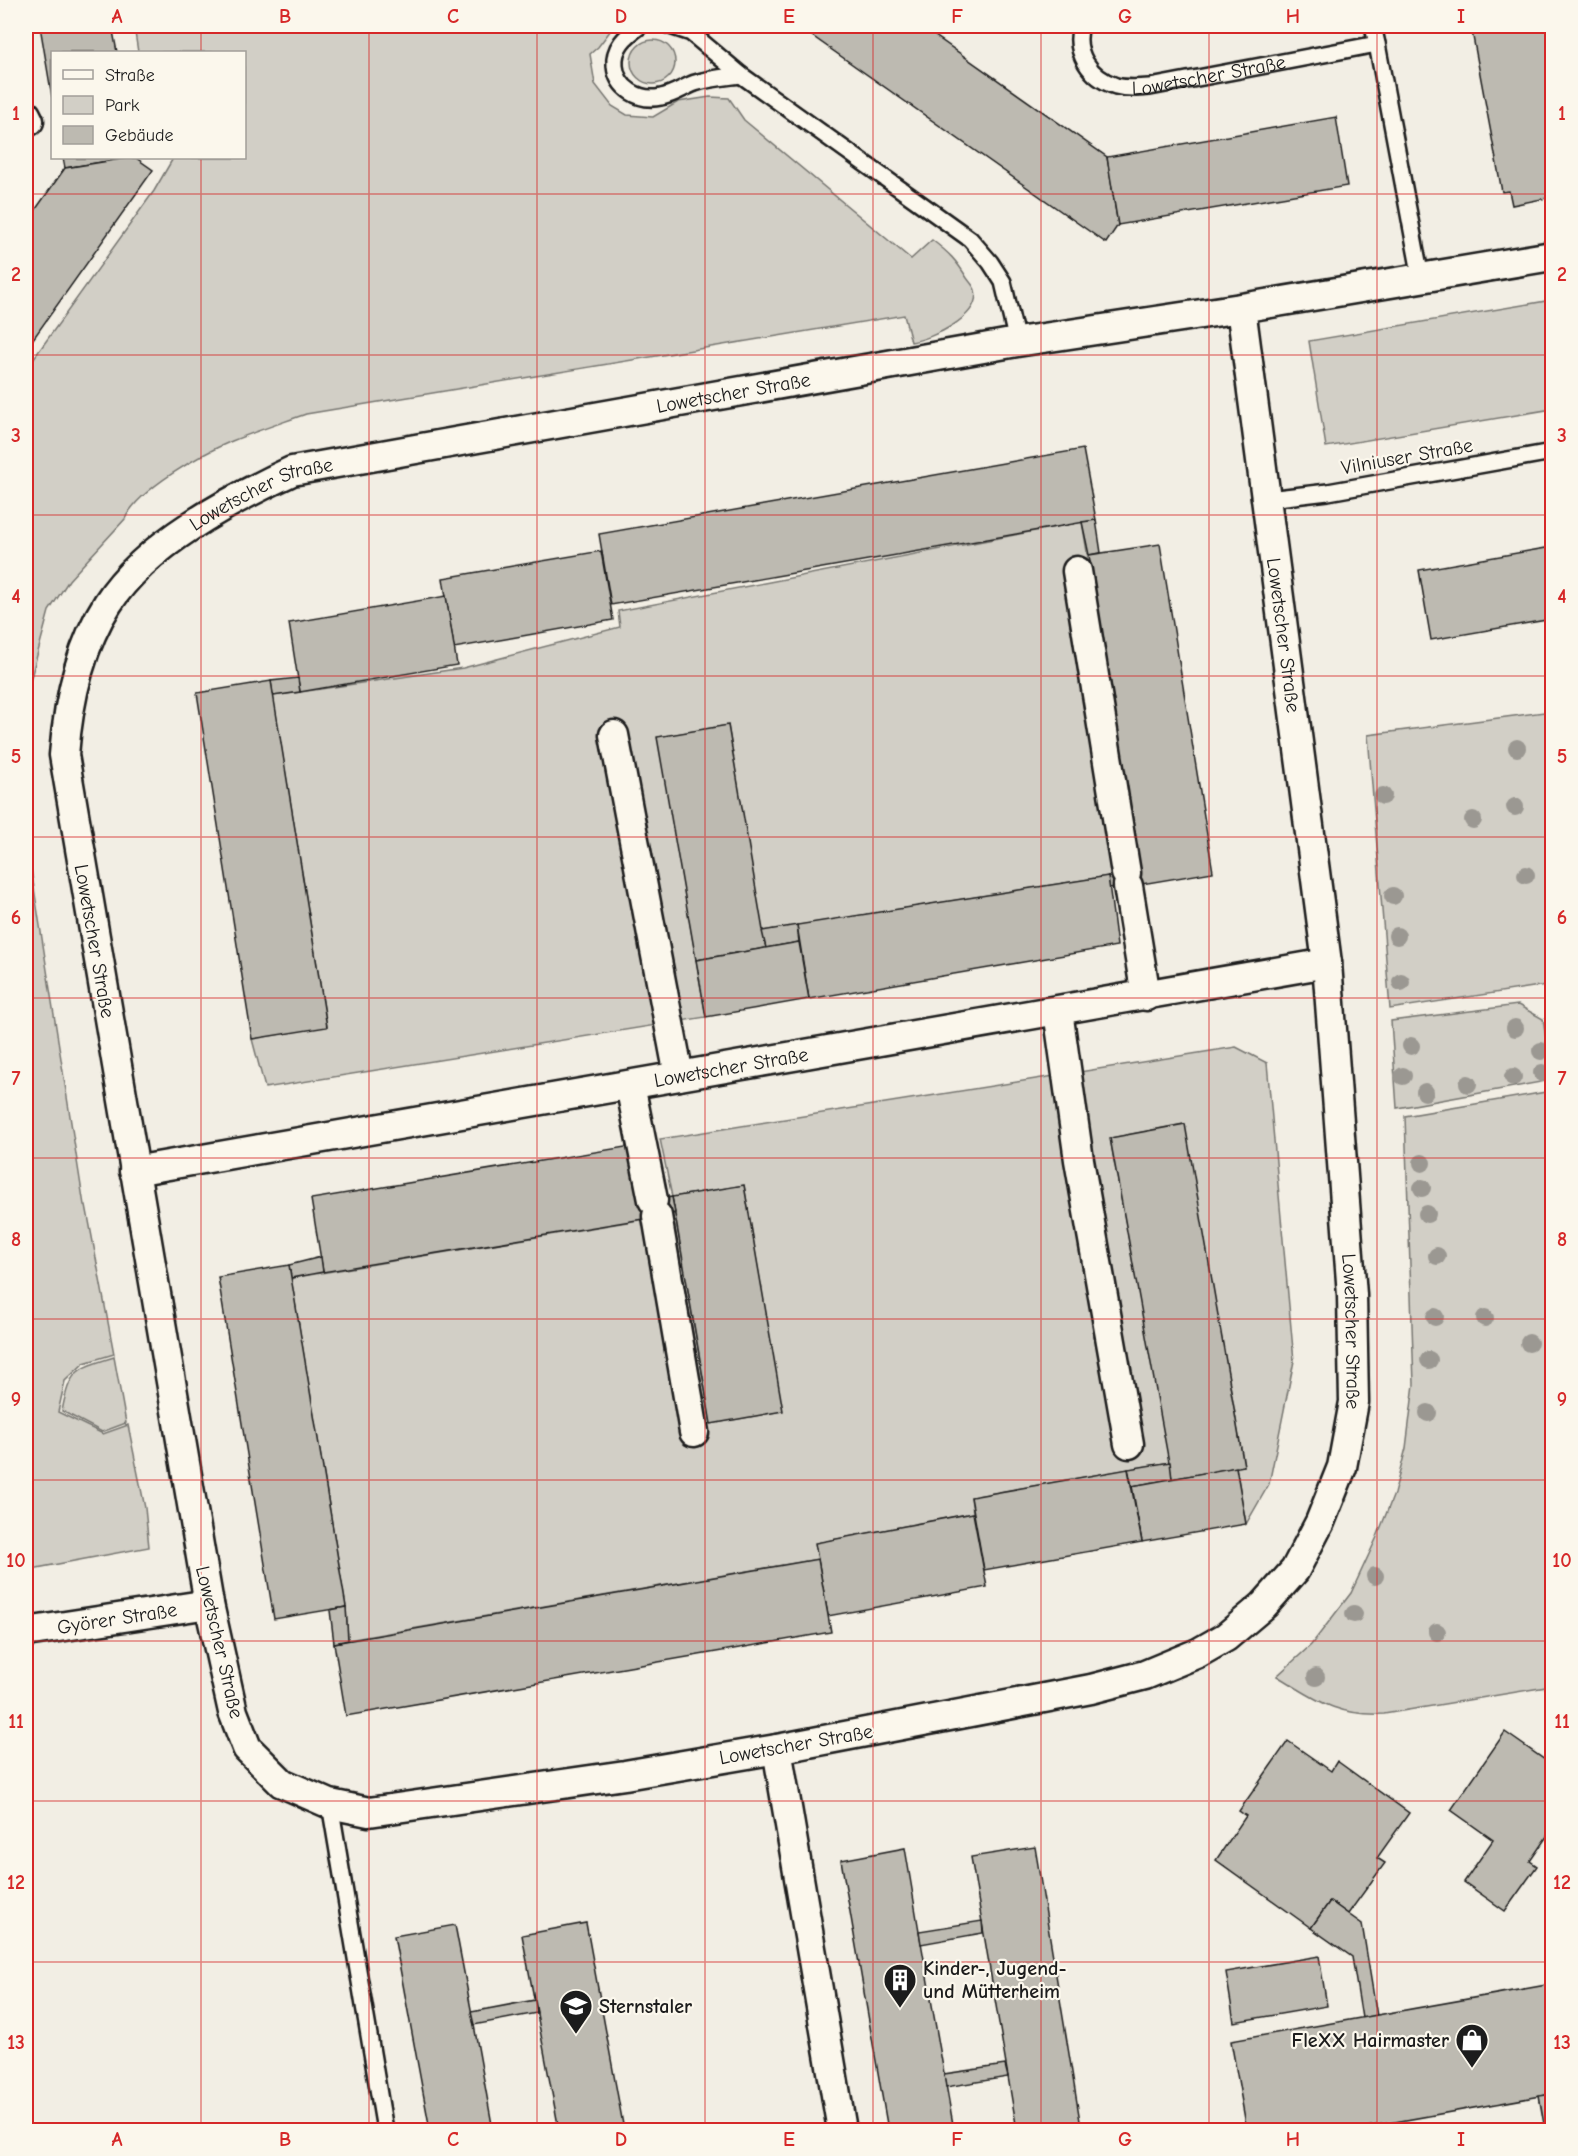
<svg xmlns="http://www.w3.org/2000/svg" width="1578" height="2156" font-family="'Comic Neue',sans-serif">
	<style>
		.green { fill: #d2cfc6; stroke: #777671; stroke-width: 1.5 }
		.building { fill: #bdbab1; stroke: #1c1c1c; stroke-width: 1.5 }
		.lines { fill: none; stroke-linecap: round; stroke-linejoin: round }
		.lane-casing { stroke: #1c1c1c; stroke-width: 20 }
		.street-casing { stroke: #1c1c1c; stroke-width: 33 }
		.lane { stroke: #fbf7ec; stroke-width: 15 }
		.street { stroke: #fbf7ec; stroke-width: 28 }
		.tree { fill: #9b9892 }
		.grid { fill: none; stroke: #d62828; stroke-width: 1.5; stroke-opacity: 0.55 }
		.labels { text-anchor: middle; stroke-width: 4.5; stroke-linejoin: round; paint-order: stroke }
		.street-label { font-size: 20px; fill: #1c1c1c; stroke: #fbf7ec }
		.poi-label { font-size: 20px; font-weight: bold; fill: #1c1c1c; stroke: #fbf7ec; text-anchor: start }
		.neatline { fill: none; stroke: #d62828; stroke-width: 2 }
		.grid-label { font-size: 20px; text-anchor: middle; font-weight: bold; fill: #d62828 }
	</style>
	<rect width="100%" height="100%" fill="#f2eee4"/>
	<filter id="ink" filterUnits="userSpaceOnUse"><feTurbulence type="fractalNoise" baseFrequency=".0167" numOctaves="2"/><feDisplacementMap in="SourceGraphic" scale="12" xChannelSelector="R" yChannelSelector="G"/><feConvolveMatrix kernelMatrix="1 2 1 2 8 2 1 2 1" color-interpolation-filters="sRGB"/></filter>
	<g filter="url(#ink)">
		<!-- green -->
		<g class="green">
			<path d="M134,26h480l-16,21 -8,7 5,30 17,22 15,9 26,2 25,-15 32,-5 19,1 15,22 167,139 21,-19c17,13 24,20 35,38 2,3 7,8 8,12 7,27 -44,49 -64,52l-7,-27 -598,99c-25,9 -50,17 -74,27 -29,12 -95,49 -107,78l-56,61 -20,31 -23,85v-327l128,-178 18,-31 -2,-2h74v-106h-106z"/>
			<circle cx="653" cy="62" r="22"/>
			<path d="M1552,300v109l-226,38 -17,-106z"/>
			<path d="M1082,522l58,349 -378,60 -34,-206 -70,12 48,280 -441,71 -13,-49 75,-13 -54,-330 190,-28 157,-41 -2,-16z"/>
			<path d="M1552,711v273l-162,25 -22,-274z"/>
			<path d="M26,837l58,368h2l28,149 -30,9 -19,18 -7,31 45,22 25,-9 17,83 4,39 -123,23z"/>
			<path d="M1518,1005l25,14 9,61 -155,28 -6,-87z"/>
			<path d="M1236,1047l31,16 27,298 -25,123 -23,40 -10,-57 8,-1 -60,-342 -74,14 60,324 -199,35 2,16 -157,30 2,16 -470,81 -2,-33 -55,-329 384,-64 36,210 71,-13 -38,-226 -72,12 -12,-58z"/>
			<path d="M1552,1091v595l-168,28c-49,2 -67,-14 -107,-38l34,-31 40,-52 26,-56 17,-43 12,-46 8,-64 -9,-268z"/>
			<path d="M114,1357l12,66 -24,9 -40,-21c8,-41 13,-42 52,-54z"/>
		</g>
		<!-- building -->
		<g class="building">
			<path d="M40,26h72l5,26h-65v45z"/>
			<path d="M798,26h123l186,131 11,68 -12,18z"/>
			<path d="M1471,26h81v171l-40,8 -3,-14 -7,1z"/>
			<path d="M1336,117l11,69 -229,39 -11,-68z"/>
			<path d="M63,158h64l-62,10z"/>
			<path d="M127,158h9l17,12 -127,179v-126l39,-55z"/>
			<path d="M1083,449l13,71 -485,85 -12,-71z"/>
			<path d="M1096,520l5,33 -12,2 -7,-33z"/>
			<path d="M1160,544l53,328 -71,12 -53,-329z"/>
			<path d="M1552,547v72l-121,21 -12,-70z"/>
			<path d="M601,551l12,69 -159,28 -11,-70z"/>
			<path d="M446,596l11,69 -157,27 -11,-69z"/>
			<path d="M298,678l2,14 -27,4 -2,-15z"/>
			<path d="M271,681l56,346 -75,12 -55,-346z"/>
			<path d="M728,725l38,223 -70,12 -39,-223z"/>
			<path d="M1140,871l2,13 -33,4 -1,-12z"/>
			<path d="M1108,876l9,70 -308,53 -12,-74z"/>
			<path d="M797,925l2,17 -33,6 -4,-17z"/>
			<path d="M799,942l10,57 -103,18 -10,-57z"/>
			<path d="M1185,1124l59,342 -72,13 -62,-341z"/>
			<path d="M631,1146l12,73 -320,53 -12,-73z"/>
			<path d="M744,1185l39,226 -72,13 -39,-227z"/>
			<path d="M672,1197l3,16 -32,6 -2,-16z"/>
			<path d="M321,1257l2,15 -32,6 -2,-13z"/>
			<path d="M289,1265l57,342 -72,12 -56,-342z"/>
			<path d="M1170,1462l2,17 -40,7 -4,-17z"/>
			<path d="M1236,1467l10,57 -104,18 -10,-56z"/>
			<path d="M1128,1469l14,73 -158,28 -13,-73z"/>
			<path d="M973,1513l14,74 -159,29 -13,-73z"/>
			<path d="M818,1559l13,73 -485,84 -12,-73z"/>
			<path d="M346,1607l2,33 -14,3 -4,-33z"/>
			<path d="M1505,1732l47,33v64l-22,32 7,5 -32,45 -41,-29 29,-42 -42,-30z"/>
			<path d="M1288,1741l43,30 6,-10 72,52 -32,45 8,5 -37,51 -18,-13 -19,27 -95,-68 30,-44 -7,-5z"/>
			<path d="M1035,1847l46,280 -22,3h-42l-46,-273z"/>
			<path d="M905,1848l14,83 35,199h-66l-47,-270z"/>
			<path d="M1330,1901l32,23 15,92 -15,2 -10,-61 -41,-29z"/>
			<path d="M982,1921l1,12 -62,11 -2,-13z"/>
			<path d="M586,1923l38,207h-65l-37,-195z"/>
			<path d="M455,1925l19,100 19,105h-63l-36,-194z"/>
			<path d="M1319,1956l8,50 -93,16 -8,-50z"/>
			<path d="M1552,1984v110l-202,36h-103l-16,-89z"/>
			<path d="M535,2000l2,13 -63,12 -3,-13z"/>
			<path d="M1005,2065l3,12 -62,10 -2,-13z"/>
			<path d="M1552,2094v36h-7l-6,-34z"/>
		</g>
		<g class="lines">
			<!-- lane casing -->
			<g class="lane-casing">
				<g id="lane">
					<path d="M640,26c-14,10 -27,21 -25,40 2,22 24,36 46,31 12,-2 23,-10 34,-14 15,-5 31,-6 46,-8"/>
					<path d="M670,26l21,7 50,42 229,164 20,23 13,20 14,60"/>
					<path id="s1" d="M1081,26c-8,26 9,52 35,60 11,3 22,2 34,1l227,-43 44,234"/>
					<path d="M1373,26l4,18"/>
					<path d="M1268,499l60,-7 224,-40"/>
					<path d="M330,1804l55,326"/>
				</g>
			</g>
			<!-- street casing -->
			<g class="street-casing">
				<g id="street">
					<path d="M26,115l3,6"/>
					<path id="s2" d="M1241,308l86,655 25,332 2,107 -12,65 -22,55 -25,48 -31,35 -38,32 -28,16 -53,22 -54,14 -314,60 -152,26 -256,37 -39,-8 -48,-21 -35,-35 -14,-36 -24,-108 -145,-849c4,-52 15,-107 44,-152 38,-59 122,-103 184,-132l725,-129 224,-34 311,-52"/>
					<path d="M1077,571l49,302"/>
					<path d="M614,735l65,341"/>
					<path d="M1128,886l18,110"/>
					<path d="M1058,1011l21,149 50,284"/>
					<path d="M630,1085l23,115"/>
					<path id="s3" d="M134,1171l1193,-208"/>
					<path d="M657,1216l37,216"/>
					<path id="s4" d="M26,1632l183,-28"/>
					<path d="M777,1749l65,381"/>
				</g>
			</g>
			<!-- lane -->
			<use href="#lane" class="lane"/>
			<!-- street -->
			<use href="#street" class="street"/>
		</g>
		<!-- trees -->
		<g class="tree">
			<circle cx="1517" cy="748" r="9"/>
			<circle cx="1383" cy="796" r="9"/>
			<circle cx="1515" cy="807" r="9"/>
			<circle cx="1473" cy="820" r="9"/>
			<circle cx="1526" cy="875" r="9"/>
			<circle cx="1393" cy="896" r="9"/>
			<circle cx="1397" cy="936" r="9"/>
			<circle cx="1401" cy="982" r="9"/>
			<circle cx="1515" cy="1028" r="9"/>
			<circle cx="1411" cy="1046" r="9"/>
			<circle cx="1541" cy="1051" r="9"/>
			<circle cx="1542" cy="1073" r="9"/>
			<circle cx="1403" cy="1076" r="9"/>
			<circle cx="1513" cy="1077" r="9"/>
			<circle cx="1468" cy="1084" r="9"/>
			<circle cx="1425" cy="1092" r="9"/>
			<circle cx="1422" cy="1163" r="9"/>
			<circle cx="1422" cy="1188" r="9"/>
			<circle cx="1427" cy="1214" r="9"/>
			<circle cx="1437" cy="1256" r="9"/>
			<circle cx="1435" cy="1317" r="9"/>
			<circle cx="1485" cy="1318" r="9"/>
			<circle cx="1529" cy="1343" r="9"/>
			<circle cx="1429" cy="1360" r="9"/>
			<circle cx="1428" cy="1413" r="9"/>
			<circle cx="1375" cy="1576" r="9"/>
			<circle cx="1354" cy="1614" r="9"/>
			<circle cx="1437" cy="1632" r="9"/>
			<circle cx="1316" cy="1677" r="9"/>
		</g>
	</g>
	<!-- grid -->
	<path class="grid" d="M201,26v26M369,26v2104M537,26v2104M705,26v2104M873,26v2104M1041,26v2104M1209,26v2104M1377,26v2104M201,158v1972M26,194h1526M26,355h1526M26,515h1526M26,676h1526M26,837h1526M26,998h1526M26,1158h1526M26,1319h1526M26,1480h1526M26,1641h1526M26,1801h1526M26,1962h1526"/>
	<!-- icons -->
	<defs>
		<g id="building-pin" transform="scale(1.725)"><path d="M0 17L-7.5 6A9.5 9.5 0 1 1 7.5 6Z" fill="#1c1c1c" stroke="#fbf7ec"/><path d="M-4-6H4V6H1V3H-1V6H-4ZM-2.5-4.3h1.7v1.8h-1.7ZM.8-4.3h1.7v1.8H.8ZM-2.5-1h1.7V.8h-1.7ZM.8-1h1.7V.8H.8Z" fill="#fff"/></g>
		<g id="school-pin" transform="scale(1.725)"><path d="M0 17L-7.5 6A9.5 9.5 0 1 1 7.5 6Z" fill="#1c1c1c" stroke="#fbf7ec"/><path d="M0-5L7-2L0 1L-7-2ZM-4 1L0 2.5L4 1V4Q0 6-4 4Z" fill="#fff"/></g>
		<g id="shop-pin" transform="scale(1.725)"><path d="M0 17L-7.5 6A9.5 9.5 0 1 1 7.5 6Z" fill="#1c1c1c" stroke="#fbf7ec"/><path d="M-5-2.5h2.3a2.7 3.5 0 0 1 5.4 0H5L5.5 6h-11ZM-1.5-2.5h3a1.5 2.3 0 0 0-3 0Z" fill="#fff"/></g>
	</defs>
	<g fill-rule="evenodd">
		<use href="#building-pin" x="900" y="1980"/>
		<use href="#school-pin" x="576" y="2006"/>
		<use href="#shop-pin" x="1472" y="2040"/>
	</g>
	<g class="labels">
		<!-- street labels -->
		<g class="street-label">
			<text dy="7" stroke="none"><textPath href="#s1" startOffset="171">Lowetscher Straße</textPath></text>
			<text dy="7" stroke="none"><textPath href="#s2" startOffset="4244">Lowetscher Straße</textPath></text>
			<text transform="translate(1407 456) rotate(-10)" y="7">Vilniuser Straße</text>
			<text dy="7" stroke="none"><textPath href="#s2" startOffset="3759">Lowetscher Straße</textPath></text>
			<text dy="7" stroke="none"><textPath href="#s2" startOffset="330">Lowetscher Straße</textPath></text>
			<text transform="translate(95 941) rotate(80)" y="7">Lowetscher Straße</text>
			<text dy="7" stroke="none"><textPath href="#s3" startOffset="606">Lowetscher Straße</textPath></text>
			<text dy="7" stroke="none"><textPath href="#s2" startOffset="1030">Lowetscher Straße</textPath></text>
			<text dy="7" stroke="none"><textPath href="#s4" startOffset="92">Györer Straße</textPath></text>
			<text transform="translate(220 1642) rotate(77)" y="7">Lowetscher Straße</text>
			<text transform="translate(796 1744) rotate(-10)" y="7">Lowetscher Straße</text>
		</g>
		<!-- poi labels -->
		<g class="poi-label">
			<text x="923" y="1975">Kinder-, Jugend-<tspan x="923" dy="23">und Mütterheim</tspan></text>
			<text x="599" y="2013">Sternstaler</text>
			<text x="1449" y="2047" text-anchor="end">FleXX Hairmaster</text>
		</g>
	</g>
	<!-- margin -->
	<rect width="1578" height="2156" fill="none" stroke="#fbf7ec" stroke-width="66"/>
	<!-- legend -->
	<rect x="51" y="51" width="195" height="108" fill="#fbf7ec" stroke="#a29f99" stroke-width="1.5"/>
	<rect x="63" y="70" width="30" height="9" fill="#fbf7ec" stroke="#a29f99" stroke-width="1.5"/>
	<text x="105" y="81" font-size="18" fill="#1c1c1c">Straße</text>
	<rect x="63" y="96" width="30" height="18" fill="#d2cfc6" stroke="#a29f99" stroke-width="1.5"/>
	<text x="105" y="111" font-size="18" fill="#1c1c1c">Park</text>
	<rect x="63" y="126" width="30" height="18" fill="#bdbab1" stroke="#a29f99" stroke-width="1.5"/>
	<text x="105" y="141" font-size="18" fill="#1c1c1c">Gebäude</text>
	<rect x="33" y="33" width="1512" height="2090" class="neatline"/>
	<g class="grid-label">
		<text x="117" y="23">A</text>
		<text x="285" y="23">B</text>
		<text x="453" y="23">C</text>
		<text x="621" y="23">D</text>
		<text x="789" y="23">E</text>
		<text x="957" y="23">F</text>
		<text x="1125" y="23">G</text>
		<text x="1293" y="23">H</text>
		<text x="1461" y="23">I</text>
		<text x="16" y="120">1</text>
		<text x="1562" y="120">1</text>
		<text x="16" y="281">2</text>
		<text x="1562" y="281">2</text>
		<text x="16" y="442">3</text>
		<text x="1562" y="442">3</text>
		<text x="16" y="603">4</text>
		<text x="1562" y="603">4</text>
		<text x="16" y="763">5</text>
		<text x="1562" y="763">5</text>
		<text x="16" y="924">6</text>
		<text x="1562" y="924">6</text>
		<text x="16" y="1085">7</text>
		<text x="1562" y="1085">7</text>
		<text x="16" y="1246">8</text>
		<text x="1562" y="1246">8</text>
		<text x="16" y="1406">9</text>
		<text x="1562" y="1406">9</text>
		<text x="16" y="1567">10</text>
		<text x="1562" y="1567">10</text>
		<text x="16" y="1728">11</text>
		<text x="1562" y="1728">11</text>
		<text x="16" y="1889">12</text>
		<text x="1562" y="1889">12</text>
		<text x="16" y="2049">13</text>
		<text x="1562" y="2049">13</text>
		<text x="117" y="2146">A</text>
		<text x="285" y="2146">B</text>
		<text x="453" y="2146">C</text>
		<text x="621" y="2146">D</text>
		<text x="789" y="2146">E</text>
		<text x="957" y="2146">F</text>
		<text x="1125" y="2146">G</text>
		<text x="1293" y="2146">H</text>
		<text x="1461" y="2146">I</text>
	</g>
</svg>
